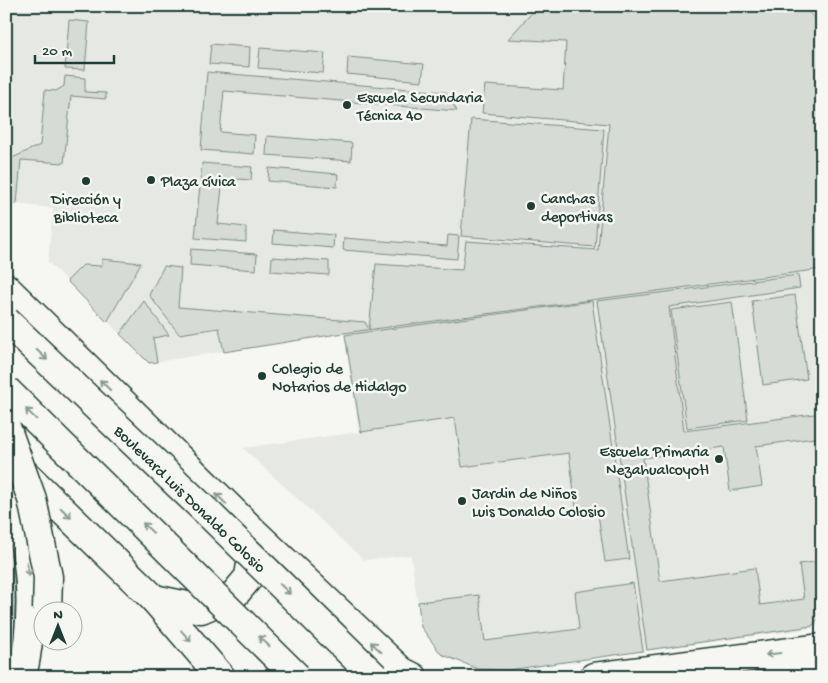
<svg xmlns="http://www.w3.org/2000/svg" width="828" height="683" font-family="'Gochi Hand',sans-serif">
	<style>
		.built { fill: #e6e8e4 }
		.green { fill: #d6dbd6; stroke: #7a8c85 }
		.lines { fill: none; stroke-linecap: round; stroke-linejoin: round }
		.tertiary-casing { stroke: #1f3d34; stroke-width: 31 }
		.primary-casing { stroke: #1f3d34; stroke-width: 31 }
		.tertiary { stroke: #f6f6f2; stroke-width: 28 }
		.primary { stroke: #f6f6f2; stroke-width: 28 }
		.primary-bridge-casing { stroke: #1f3d34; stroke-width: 31; stroke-linecap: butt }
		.primary-bridge { stroke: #f6f6f2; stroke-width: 28 }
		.oneway { stroke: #8a9a93 }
		.poi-dot { fill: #1f3d34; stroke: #f6f6f2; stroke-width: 2 }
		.labels { text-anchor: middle; stroke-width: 5; stroke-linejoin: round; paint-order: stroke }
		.poi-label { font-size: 16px; fill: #1f3d34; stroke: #f6f6f2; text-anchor: start }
		.street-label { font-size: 16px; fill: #1f3d34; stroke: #f6f6f2 }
	</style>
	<rect width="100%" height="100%" fill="#f6f6f2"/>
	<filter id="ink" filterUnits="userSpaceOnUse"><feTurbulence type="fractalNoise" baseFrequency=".02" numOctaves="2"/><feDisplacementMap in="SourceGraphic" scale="10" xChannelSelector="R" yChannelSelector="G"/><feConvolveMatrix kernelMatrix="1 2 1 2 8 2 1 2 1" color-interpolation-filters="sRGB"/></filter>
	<g filter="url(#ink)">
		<!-- built -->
		<path class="built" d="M6,6h567l249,214v399l-8,9 -306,42 -30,-1 -37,-15 -20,-27 -10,-72 -47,5 -121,-112 116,-16 -15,-99 -195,30 -101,-101 5,-54 -47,-5z"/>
		<!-- green -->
		<g class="green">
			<path d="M538,6h263l21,18v245l-478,64 -120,19 -5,-24 -40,6 -30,-39 15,-29 17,2 -3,39 187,15 4,7 7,-65 86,6 4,-29 132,9 11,-126 -127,-11 3,-28 78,5 3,-48 -58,-3z"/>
			<path d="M69,20l20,2 -4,48 -20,-1z"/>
			<path d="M211,44l39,3 -1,20 -40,-3z"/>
			<path d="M260,48l65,5 -2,20 -65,-5z"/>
			<path d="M348,57l76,7 -2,17 -75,-7z"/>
			<path d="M207,72l239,20 11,19 -233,-20 -4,41 35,3 -1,19 -53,-4z"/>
			<path d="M65,76l20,2v14l21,1v6l-35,-3 -7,67 -43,-3 -4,44 -11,-1v-42l34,-16 5,-55 11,1 8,-5z"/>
			<path d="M471,119l133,10 -9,118 -134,-11z"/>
			<path d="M267,136l85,7 -1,18 -85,-6z"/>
			<path d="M202,163l50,4 -1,13 -28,-2 -5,46 28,3v15l-51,-4z"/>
			<path d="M269,168l69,6 -1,13 -69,-6z"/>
			<path d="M274,230l60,5 -1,13 -60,-5z"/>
			<path d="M448,235l11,1 -2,23 -114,-9 1,-12 103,8z"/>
			<path d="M191,249l66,5 -1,16 -66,-5z"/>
			<path d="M272,257l57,4v14l-58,-4z"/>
			<path d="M102,259l39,4 -34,59 -40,-41 16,-16 19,1z"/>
			<path d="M798,275l2,13 -131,19 15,124 138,-18v24l-66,9 6,40 -32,5 -6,-44 -81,11 17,123 95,-13 5,37 44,-6 -5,-35 23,-3v54l-10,11 -165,24 -50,-349z"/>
			<path d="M795,295l12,84 -44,6 -11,-84z"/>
			<path d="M144,301l25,34 -16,3 4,24 -8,1 -29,-29z"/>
			<path d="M592,301l37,258 -24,3 -7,-48 -21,2 -8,-63 -107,14 -7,-49 -94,14 -16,-97z"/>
			<path d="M732,302l16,118 -61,8 -16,-118z"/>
			<path d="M8,543c11,45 8,87 -2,132v-131z"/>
			<path d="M633,583l10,68 -135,19 -30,-1 -37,-15 -20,-27 -3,-25 61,-7 6,46 94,-12 -4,-37z"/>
		</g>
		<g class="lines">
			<!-- tertiary casing -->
			<g class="tertiary-casing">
				<g id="tertiary">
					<path d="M6,288l249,245 146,138 12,6"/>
					<path d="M18,467l136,132 67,78"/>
					<path d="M154,599l47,10 33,-14 15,-18 6,-41"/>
				</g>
			</g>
			<!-- primary casing -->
			<g class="primary-casing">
				<g id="primary">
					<path d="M6,489c28,57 30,126 16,188"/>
					<path d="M594,677l228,-29"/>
					<path d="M775,677l47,-13"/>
				</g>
			</g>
			<!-- tertiary -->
			<use href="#tertiary" class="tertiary"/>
			<!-- primary -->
			<use href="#primary" class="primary"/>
			<!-- primary-bridge casing -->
			<g class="primary-bridge-casing">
				<g id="primary-bridge">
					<path d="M6,321l202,192 167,164"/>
					<path d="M6,390l291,287"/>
					<path d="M6,427l26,72 16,78 -1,33"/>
				</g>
			</g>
			<!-- primary-bridge -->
			<use href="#primary-bridge" class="primary-bridge"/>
		</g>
		<!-- one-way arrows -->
		<defs><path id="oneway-shaft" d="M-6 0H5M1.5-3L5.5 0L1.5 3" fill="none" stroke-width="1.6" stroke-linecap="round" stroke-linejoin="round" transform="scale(1.25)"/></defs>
		<g class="oneway">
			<use href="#oneway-shaft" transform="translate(42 355) rotate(44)"/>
			<use href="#oneway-shaft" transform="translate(105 385) rotate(-135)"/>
			<use href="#oneway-shaft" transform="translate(31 414) rotate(-136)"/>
			<use href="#oneway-shaft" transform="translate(221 499) rotate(-135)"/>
			<use href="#oneway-shaft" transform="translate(66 513) rotate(44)"/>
			<use href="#oneway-shaft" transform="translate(148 528) rotate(-136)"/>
			<use href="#oneway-shaft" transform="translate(28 569) rotate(79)"/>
			<use href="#oneway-shaft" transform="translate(285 589) rotate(45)"/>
			<use href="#oneway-shaft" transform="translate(186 636) rotate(49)"/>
			<use href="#oneway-shaft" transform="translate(264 641) rotate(-136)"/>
			<use href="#oneway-shaft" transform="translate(376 647) rotate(-137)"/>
			<use href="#oneway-shaft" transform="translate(773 654) rotate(173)"/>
		</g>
	</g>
	<!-- markers -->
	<g class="poi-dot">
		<circle cx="347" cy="105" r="5"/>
		<circle cx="151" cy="180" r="5"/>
		<circle cx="86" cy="181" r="5"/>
		<circle cx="531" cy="206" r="5"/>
		<circle cx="262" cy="376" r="5"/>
		<circle cx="719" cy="459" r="5"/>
		<circle cx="462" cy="501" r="5"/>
	</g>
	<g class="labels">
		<!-- poi labels -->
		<g class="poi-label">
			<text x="357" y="102">Escuela Secundaria<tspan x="357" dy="18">Técnica 40</tspan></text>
			<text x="161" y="186">Plaza cívica</text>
			<text x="541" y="203">Canchas<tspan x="541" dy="18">deportivas</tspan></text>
			<text x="86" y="204" text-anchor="middle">Dirección y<tspan x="86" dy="18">Biblioteca</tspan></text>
			<text x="272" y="373">Colegio de<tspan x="272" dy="18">Notarios de Hidalgo</tspan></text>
			<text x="709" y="456" text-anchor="end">Escuela Primaria<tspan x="709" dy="18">Nezahualcoyotl</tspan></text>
			<text x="472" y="498">Jardin de Niños<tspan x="472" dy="18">Luis Donaldo Colosio</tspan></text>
		</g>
		<!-- street labels -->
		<g class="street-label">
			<text transform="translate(191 498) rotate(44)" y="6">Boulevard Luis Donaldo Colosio</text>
		</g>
	</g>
	<!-- margin -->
	<rect width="828" height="683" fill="none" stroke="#f6f6f2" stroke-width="25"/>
	<rect x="12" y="12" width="803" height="658" fill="none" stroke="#1f3d34" stroke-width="2" filter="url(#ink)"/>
	<!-- north arrow -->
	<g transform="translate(58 626)"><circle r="24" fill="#f6f6f2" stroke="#a0aca6"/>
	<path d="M0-4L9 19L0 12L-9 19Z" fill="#1f3d34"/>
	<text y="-8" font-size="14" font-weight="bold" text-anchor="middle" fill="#1f3d34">N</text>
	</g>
	<!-- scale -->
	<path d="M35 55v8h79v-8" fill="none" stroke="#1f3d34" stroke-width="2.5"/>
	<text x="42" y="55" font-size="15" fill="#1f3d34" stroke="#f6f6f2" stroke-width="4" paint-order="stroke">20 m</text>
</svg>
